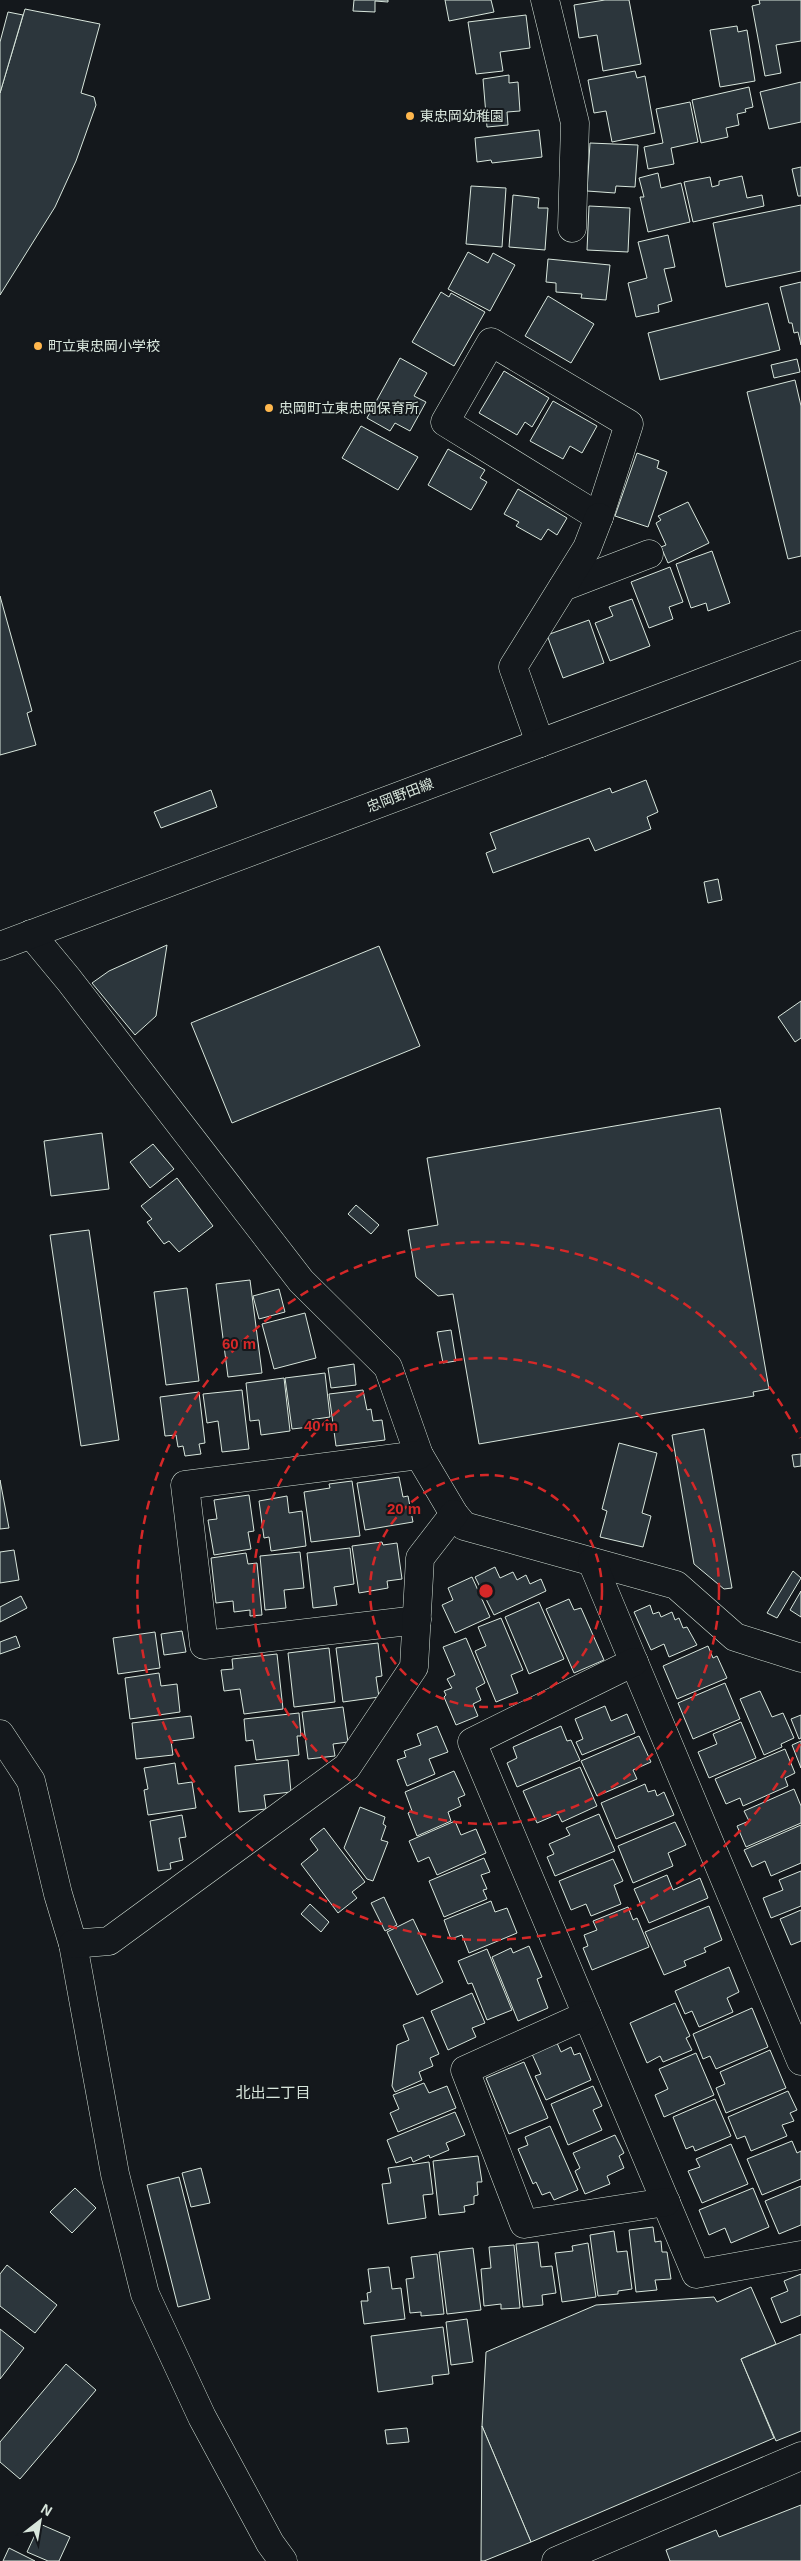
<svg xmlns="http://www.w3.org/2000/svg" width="801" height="2561" font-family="Helvetica,'Noto Sans JP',sans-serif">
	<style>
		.building { fill: #2c363c; stroke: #d8e6dc }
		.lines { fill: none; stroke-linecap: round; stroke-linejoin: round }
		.street-casing { stroke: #d8e6dc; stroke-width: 29 }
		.secondary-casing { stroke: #d8e6dc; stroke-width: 29 }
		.street { stroke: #14181c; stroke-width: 28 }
		.secondary { stroke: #14181c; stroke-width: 28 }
		.ring { fill: none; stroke: #d62828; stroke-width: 2.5; stroke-dasharray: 9 6 }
		.poi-dot { fill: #ffb74d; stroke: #14181c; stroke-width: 2 }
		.labels { text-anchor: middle; stroke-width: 4; stroke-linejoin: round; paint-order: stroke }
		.poi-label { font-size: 14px; fill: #d8e6dc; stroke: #14181c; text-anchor: start }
		.street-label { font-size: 14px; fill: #d8e6dc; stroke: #14181c }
		.neighbourhood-label { font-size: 15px; fill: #d8e6dc; stroke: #14181c }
		.centre { fill: #d62828; stroke: #14181c; stroke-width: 2.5 }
		.ring-label { font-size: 15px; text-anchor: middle; font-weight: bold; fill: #d62828; stroke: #14181c; stroke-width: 4; stroke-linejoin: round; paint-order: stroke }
	</style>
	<rect width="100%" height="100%" fill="#14181c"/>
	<!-- building -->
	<g class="building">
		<path d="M354,0h34v2l-13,-1v11l-22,-1z"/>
		<path d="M445,0h46l3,12 -45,9z"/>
		<path d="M605,0h24l12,64 -38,7 -6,-36 -18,3 -5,-33z"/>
		<path d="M759,0h42v41l-25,4 5,28 -16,3 -13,-70 8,-2z"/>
		<path d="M25,9l75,15 -19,69 13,4 2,8 -20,56 -21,46 -55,88v-202z"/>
		<path d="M8,12l15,3 -23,78v-51z"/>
		<path d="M526,15l4,33 -30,4 3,19 -27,3 -8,-52z"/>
		<path d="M737,26l1,6 9,-2 8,51 -35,6 -10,-57z"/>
		<path d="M635,71l2,7 8,-2 10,57 -43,9 -6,-31 -12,2 -6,-33z"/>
		<path d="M509,75v8l9,-1 2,29 -13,1 1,13 -21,2 -4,-48z"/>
		<path d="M801,82v40l-32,7 -9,-37z"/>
		<path d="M749,87l4,20 -8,2 1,3 -9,2 2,11 -13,3 2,9 -27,6 -9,-43z"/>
		<path d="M690,102l8,40 -27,6 3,16 -26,5 -4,-22 19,-4 -7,-34z"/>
		<path d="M539,130l3,27 -50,6 -1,-3 -14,2 -2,-24z"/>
		<path d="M590,143l48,2 -3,42 -19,-1 -1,7 -28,-2z"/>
		<path d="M801,167v29h-3l-6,-27z"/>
		<path d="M658,173l3,15 20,-5 9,39 -42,10 -8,-35h4l-5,-19z"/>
		<path d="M742,176l5,22 15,-3 2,11 -71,16 -9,-40 26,-5 2,10 7,-2v-4z"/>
		<path d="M471,186l35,2 -4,59 -36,-3z"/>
		<path d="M513,195l26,3 -1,10h10l-3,42 -36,-3z"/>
		<path d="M801,205v66l-75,16 -13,-64z"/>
		<path d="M589,206l41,2 -2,44 -41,-2z"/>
		<path d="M668,235l7,32 -11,2 8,32 -14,4 1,7 -23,5 -8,-34 19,-5 -9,-36z"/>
		<path d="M468,252l20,11 5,-10 22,12 -25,46 -42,-22z"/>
		<path d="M548,259l62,6 -4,35 -25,-2 1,-4 -26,-2v-9l-10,-1z"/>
		<path d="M801,282v63l-3,-13 -4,1 -2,-10h-3l-9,-36z"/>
		<path d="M441,292l8,5 2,-4 34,19 -31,54 -42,-24z"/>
		<path d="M548,296l46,28 -23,39 -46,-27z"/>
		<path d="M768,303l12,47 -120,30 -12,-47z"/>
		<path d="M400,358l27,15 -13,23 12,6 -16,29 -15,-8 -5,8 -23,-13z"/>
		<path d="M797,359l3,13 -26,6 -3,-13z"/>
		<path d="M504,371l45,27 -17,29 -7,-5 -8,13 -38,-22z"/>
		<path d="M795,380l6,26v150l-13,3 -41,-167z"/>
		<path d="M553,401l44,25 -15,27 -12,-7 -7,13 -33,-18z"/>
		<path d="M361,426l57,31 -20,33 -56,-32z"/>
		<path d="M448,449l37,21 -5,8 7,4 -16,28 -43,-25z"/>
		<path d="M637,453l22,8 -2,7 10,4 -19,55 -33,-11z"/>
		<path d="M518,489l49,29 -10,17 -9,-6 -7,11 -25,-14 3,-4 -15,-8z"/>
		<path d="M688,502l21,41 -41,20 -7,-16 5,-2 -10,-22 5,-3 -3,-4z"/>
		<path d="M712,551l18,52 -22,8 -2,-8 -15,5 -15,-44z"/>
		<path d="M670,567l13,35 -14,5 4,12 -24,9 -18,-46z"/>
		<path d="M0,596l32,115 -5,2 9,32 -36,10z"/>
		<path d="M632,599l18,47 -40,15 -15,-38 18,-7 -4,-9z"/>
		<path d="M589,620l15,43 -41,15 -16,-43z"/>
		<path d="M646,780l12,32 -11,5 4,12 -56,22 -6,-13 -96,35 -7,-20 10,-4 -6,-16 120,-45 2,5z"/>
		<path d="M211,790l6,17 -56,21 -7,-16z"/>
		<path d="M718,879l4,21 -14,3 -4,-21z"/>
		<path d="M167,945l-11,71 -21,19 -43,-52 17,-12z"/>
		<path d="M379,946l41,100 -188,77 -41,-100z"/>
		<path d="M801,1001v37l-6,4 -17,-25z"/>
		<path d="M720,1108l49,281 -16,3 1,4 -275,48 -26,-150 -15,2 -22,-19 -8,-47 30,-5 -11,-67z"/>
		<path d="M102,1133l7,56 -58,7 -7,-55z"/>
		<path d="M153,1144l21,25 -24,19 -20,-26z"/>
		<path d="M177,1178l36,48 -34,26 -10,-11 -5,3 -17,-22 5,-3 -11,-13z"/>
		<path d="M356,1205l23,20 -8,9 -23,-20z"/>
		<path d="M89,1230l30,210 -38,6 -31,-211z"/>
		<path d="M250,1280l12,93 -34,4 -12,-93z"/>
		<path d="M187,1288l12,93 -33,4 -12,-93z"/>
		<path d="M279,1289l6,23 -26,7 -6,-23z"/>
		<path d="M305,1313l11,45 -42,11 -12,-45z"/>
		<path d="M451,1330l5,31 -13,2 -6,-31z"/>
		<path d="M354,1364l2,21 -25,3 -3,-20z"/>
		<path d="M325,1373l5,44 -21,3 1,7 -18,2 -7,-51z"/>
		<path d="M284,1378l6,53 -29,4 -2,-15 -9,1 -4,-38z"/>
		<path d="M242,1390l7,59 -27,3 -4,-31 -11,2 -4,-29z"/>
		<path d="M363,1390l4,20 4,-1 2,12 9,-1 3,20 -49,6 -7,-52z"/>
		<path d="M199,1392l6,51 -6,1 2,10 -16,2 -2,-10 -5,1 -2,-12 -11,1 -5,-39z"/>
		<path d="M704,1429l28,159 -8,1 -30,-25 -22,-129z"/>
		<path d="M619,1443l38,10 -15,60 9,3 -8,31 -43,-10 7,-26 -5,-2z"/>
		<path d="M801,1454v12l-7,1 -2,-12z"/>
		<path d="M399,1477l4,20 5,-1 5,26 -48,8 -8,-47z"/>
		<path d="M0,1480l9,48 -9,1z"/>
		<path d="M352,1481l8,55 -49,6 -7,-50 26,-4 -1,-4z"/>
		<path d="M249,1495l5,36 -6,1 3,17 -37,6 -6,-35 9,-1 -3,-19z"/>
		<path d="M287,1496l2,17 13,-2 4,35 -35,5 -2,-14 -5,1 -5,-37z"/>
		<path d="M382,1542l1,3 14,-2 5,36 -15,2 1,7 -29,5 -7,-47z"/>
		<path d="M350,1548l4,36 -20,3 3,18 -24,3 -6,-55z"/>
		<path d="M14,1550l5,30 -19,3v-31z"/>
		<path d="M300,1552l4,36 -20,2 2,18 -21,2 -5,-54z"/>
		<path d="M246,1553l2,11 9,-1 5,52 -12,1v-6l-16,2 -1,-11 -17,2 -5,-45z"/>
		<path d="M495,1567l5,11 13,-6 4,8 9,-5 4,9 11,-5 5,12 -52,24 -19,-38z"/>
		<path d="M793,1571l8,7 -24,40 -10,-5z"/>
		<path d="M472,1577l18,40 -35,16 -13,-28 11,-5 -5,-12z"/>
		<path d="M801,1591v26l-11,-7z"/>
		<path d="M21,1596l6,12 -27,14v-15z"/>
		<path d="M569,1599l5,11 7,-2 23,52 -30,13 -28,-64z"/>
		<path d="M539,1602l25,57 -35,15 -24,-57z"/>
		<path d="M650,1605l3,9 6,-2 2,5 11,-5 3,8 4,-2 4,10 4,-1 10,18 -28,12 -5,-13 -13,6 -17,-38z"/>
		<path d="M501,1618l22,52 -12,5 7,18 -22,9 -21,-51 11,-5 -8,-19z"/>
		<path d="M182,1631l4,21 -22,3 -3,-21z"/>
		<path d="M155,1632l5,36 -42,6 -5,-36z"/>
		<path d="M16,1636l4,11 -20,7v-12z"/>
		<path d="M466,1638l19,45 -9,5 5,12 -8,4 5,12 -22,9 -12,-28 2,-2 -2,-4 8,-3 -5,-9 8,-4 -12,-28z"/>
		<path d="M378,1643l4,33 -6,1 3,20 -36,5 -7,-54z"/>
		<path d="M708,1646l5,12 4,-2 10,22 -50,21 -14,-33z"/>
		<path d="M329,1648l6,54 -41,5 -6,-54z"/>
		<path d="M277,1654l6,55 -39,5 -4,-25 -16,2 -3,-21 12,-1 -1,-10z"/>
		<path d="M159,1673l2,13 16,-2 3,28 -50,7 -5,-41z"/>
		<path d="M725,1683l15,36 -47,20 -15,-36z"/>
		<path d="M760,1691l12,26 11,-4 11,25 -13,6 1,3 -18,8 -24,-56z"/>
		<path d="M605,1706l6,15 16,-7 8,19 -53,22 -6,-13 7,-3 -8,-20z"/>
		<path d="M343,1707l5,35 -15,2 2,12 -27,3 -6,-47z"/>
		<path d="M299,1713l2,23h-4l2,19 -43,5 -3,-20 -7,1 -2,-22z"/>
		<path d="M801,1715v23l-2,1 -8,-20z"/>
		<path d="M191,1716l3,22 -23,3 2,14 -37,4 -4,-36z"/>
		<path d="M741,1722l15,36 -47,20 -11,-26 19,-8 -4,-10z"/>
		<path d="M437,1726l11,26 -19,7 6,15 -28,12 -10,-26 9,-3 -2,-6 17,-6 -4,-11z"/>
		<path d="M561,1726l6,15 4,-1 9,20 -63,27 -10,-24 10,-5 -4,-11z"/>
		<path d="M639,1736l12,26 -18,8 4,9 -40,17 -16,-35z"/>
		<path d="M801,1741v27l-9,-23z"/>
		<path d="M785,1749l10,24 -10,5 3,8 -45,20 -3,-8 -14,6 -11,-25z"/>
		<path d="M288,1760l3,32 -27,3 2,14 -27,3 -4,-46z"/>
		<path d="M175,1763l3,21 14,-2 4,26 -48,7 -4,-25 4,-1 -4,-21z"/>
		<path d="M580,1767l17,39 -35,16 -4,-8 -21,9 -14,-32z"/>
		<path d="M454,1771l11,24 -7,3 3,8 -13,6 3,9 -34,15 -9,-23 4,-2 -7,-19z"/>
		<path d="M645,1784l3,8 7,-2 2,6 7,-4 10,23 -58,24 -15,-36z"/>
		<path d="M794,1789l7,17v17l-55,24 -9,-21 12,-5 -5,-10z"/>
		<path d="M360,1807l25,10 -2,7 3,2 -5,14 7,2 -15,39 -6,-2 -23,-31z"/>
		<path d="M599,1814l16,37 -60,25 -8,-19 7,-3 -5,-10 21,-9 -4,-7z"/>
		<path d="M182,1815l4,22 -7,1 4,22 -13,3 1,6 -13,2 -8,-50z"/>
		<path d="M455,1821l6,14 15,-6 10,24 -49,22 -8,-18 -11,5 -9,-21z"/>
		<path d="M675,1822l11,23 -18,8 5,13 -40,17 -15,-37z"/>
		<path d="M801,1825v38l-30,13 -6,-15 -13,6 -8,-17z"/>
		<path d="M324,1828l41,54 -13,10 5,6 -19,15 -37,-49 17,-14 -8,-11z"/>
		<path d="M484,1858l6,14 -9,3 6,14 -4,1 4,9 -43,18 -15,-36z"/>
		<path d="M613,1859l10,22 -9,4 7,19 -30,12 -5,-12 -15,6 -12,-29z"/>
		<path d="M801,1871v35l-30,12 -8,-20 20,-8 -4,-10z"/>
		<path d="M667,1875l6,15 27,-12 8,20 -59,25 -15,-34z"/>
		<path d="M384,1897l13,28 -12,6 -14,-28z"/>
		<path d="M491,1901l4,11 12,-4 10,25 -48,20 -7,-18 -11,4 -7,-19z"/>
		<path d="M310,1904l19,18 -8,10 -20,-18z"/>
		<path d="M709,1906l13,34 -18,8 2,4 -22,9 2,5 -22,9 -19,-43z"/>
		<path d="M628,1907l5,13 4,-2 12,29 -57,23 -9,-22 5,-2 -4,-11 13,-5 -4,-9z"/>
		<path d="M801,1910v31l-10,4 -11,-26z"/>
		<path d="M413,1919l30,63 -26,13 -30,-63z"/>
		<path d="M529,1946l13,31 -5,2 11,29 -30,13 -26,-64 19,-9 2,5z"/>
		<path d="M487,1949l25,61 -25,10 -15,-37 -4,1 -10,-23z"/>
		<path d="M729,1967l10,25 -12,6 6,14 -34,15 -7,-16 -7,3 -10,-23z"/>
		<path d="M472,1993l13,30 -13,5 4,9 -28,13 -17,-39z"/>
		<path d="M675,2003l15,33 -4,2 6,12 -29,12 -3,-6 -13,7 -17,-40z"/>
		<path d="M752,2008l16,39 -52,22 -6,-13 -7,3 -10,-25z"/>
		<path d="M423,2017l16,37 -9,4 3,8 -14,6 3,8 -27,12 -3,-6 5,-41 12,-5 -6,-15z"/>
		<path d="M557,2043l4,9 10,-5 3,8 6,-2 11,27 -45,20 -11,-24 6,-2 -9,-20z"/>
		<path d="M770,2050l16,38 -60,25 -10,-25 9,-4 -5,-12z"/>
		<path d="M696,2053l18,42 -50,22 -9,-22 13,-6 -9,-20z"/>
		<path d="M524,2062l24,56 -39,16 -23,-56z"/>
		<path d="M424,2083l5,10 18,-7 9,22 -58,24 -8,-19 9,-4 -6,-14z"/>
		<path d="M593,2086l9,20 -9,4 9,20 -34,15 -17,-41z"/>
		<path d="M788,2091l9,19 -7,3 4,8 -12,4 5,11 -36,15 -6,-15 -8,3 -9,-22z"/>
		<path d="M715,2099l16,37 -36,15 -2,-5 -7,3 -13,-32z"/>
		<path d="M455,2112l10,23 -19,8 3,7 -19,8 -1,-3 -16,7 -2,-5 -15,6 -9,-23z"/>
		<path d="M550,2126l28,64 -24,10 -4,-8 -8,3 -6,-13 -3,2 -15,-35 10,-4 -3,-8z"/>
		<path d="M615,2135l9,18 -5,3 5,12 -17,8 3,8 -25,10 -10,-23 5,-3 -7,-15z"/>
		<path d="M792,2141l5,12 4,-2v28l-39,16 -15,-36z"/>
		<path d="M731,2144l17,40 -46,19 -14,-32 12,-4 -4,-8z"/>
		<path d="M478,2156l4,26h-5l1,13 -4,1v8l-10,2 1,6 -26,3 -6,-54z"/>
		<path d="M429,2162l4,32 -10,1 3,23 -38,6 -6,-40 9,-1 -3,-15z"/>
		<path d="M201,2168l9,35 -19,4 -9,-34z"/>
		<path d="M179,2177l31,122 -32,8 -31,-122z"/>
		<path d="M801,2186v39l-22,9 -14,-33z"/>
		<path d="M75,2188l21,20 -24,25 -22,-21z"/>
		<path d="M753,2188l16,39 -38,16 -6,-15 -16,7 -10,-25z"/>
		<path d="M653,2227l2,15 6,-1 1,11h5l4,27 -16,1 2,10 -21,2 -7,-62z"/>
		<path d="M614,2231l3,21 10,-1 5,38 -14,2v3l-20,2 -8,-61z"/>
		<path d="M538,2242l3,25 11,-1 4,27 -14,2 1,10 -20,2 -7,-63z"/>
		<path d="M588,2243l8,54 -34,5 -7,-49 18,-2 -1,-5z"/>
		<path d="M514,2245l6,63 -19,1v-5l-17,2 -3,-37 10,-1 -2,-21z"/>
		<path d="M473,2248l8,62 -34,4 -8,-62z"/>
		<path d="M437,2254l7,60 -23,2v-4l-11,1 -4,-34 8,-1 -3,-21z"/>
		<path d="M7,2265l50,40 -22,28 -35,-27v-32z"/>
		<path d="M389,2267l3,22 9,-1 4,31 -41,5 -3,-23h7l-1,-8 4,-1 -3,-23z"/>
		<path d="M801,2274v41l-20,8 -10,-25 17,-7 -4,-10z"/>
		<path d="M751,2287l25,57 -35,15 33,79 -243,104 -49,-116 4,-74 110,-47 118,-8 3,5z"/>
		<path d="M467,2319l6,43 -22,3 -5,-43z"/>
		<path d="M443,2327l6,47 -17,2 1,8 -55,8 -7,-56z"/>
		<path d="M0,2329l24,19 -24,31z"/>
		<path d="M801,2334v97l-25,10 -35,-82z"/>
		<path d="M66,2364l30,26 -76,89 -20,-17v-20z"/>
		<path d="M482,2426l49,116 -47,19h-3z"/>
		<path d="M407,2428l2,14 -22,2 -2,-14z"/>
		<path d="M801,2505v56h-131l-4,-11 50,-20 3,7z"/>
		<path d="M40,2524l30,13 -11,24h-11l-21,-9z"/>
		<path d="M9,2548l26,13h-32z"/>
	</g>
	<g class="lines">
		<!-- street casing -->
		<g class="street-casing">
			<g id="street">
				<path d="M545,0l30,123 -3,105"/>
				<path d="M491,342l138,82 -30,93 -154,-95z"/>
				<path d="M563,587l86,-33"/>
				<path d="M540,743l-27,-76 74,-119 12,-31"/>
				<path d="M31,934l38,46 232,301 87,86 31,88 35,59 10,12 212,59 59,52 66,21"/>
				<path d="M592,1562l209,499"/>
				<path d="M417,1620l-213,25 -19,-160 234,-30"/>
				<path d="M634,1662l-162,80 224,532 105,-19"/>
				<path d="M0,1734l31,47 27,113 15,50 42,230 30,120 57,123 68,126 13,18"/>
				<path d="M73,1944l36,-3 238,-174 67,-100 6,-109 34,-44"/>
				<path d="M587,2015l-122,55 59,154 142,-22"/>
				<path d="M556,2561l245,-105"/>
			</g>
		</g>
		<!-- secondary casing -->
		<g class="secondary-casing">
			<path id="secondary" d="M0,946l801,-301"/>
		</g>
		<!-- street -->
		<use href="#street" class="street"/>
		<!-- secondary -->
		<use href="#secondary" class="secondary"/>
	</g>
	<!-- distance rings -->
	<g class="ring">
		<circle cx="486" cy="1591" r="116"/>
		<circle cx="486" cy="1591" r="233"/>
		<path d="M800 1744A349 349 0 1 1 800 1438"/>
	</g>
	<!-- markers -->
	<g class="poi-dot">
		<circle cx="410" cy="116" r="5"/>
		<circle cx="38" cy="346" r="5"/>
		<circle cx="269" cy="408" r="5"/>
	</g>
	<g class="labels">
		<!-- poi labels -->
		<g class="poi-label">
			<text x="420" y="121">東忠岡幼稚園</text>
			<text x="48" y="351">町立東忠岡小学校</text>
			<text x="279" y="413">忠岡町立東忠岡保育所</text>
		</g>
		<!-- street labels -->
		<g class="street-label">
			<text transform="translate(400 795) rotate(-21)" y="5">忠岡野田線</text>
		</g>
		<!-- neighbourhood labels -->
		<g class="neighbourhood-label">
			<text x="273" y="2098">北出二丁目</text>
		</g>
	</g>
	<circle cx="486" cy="1591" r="8" class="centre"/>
	<g class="ring-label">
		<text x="239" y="1349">60 m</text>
		<text x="321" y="1431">40 m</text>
		<text x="404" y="1514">20 m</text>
	</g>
	<!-- north arrow -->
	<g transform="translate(40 2521) rotate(31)" stroke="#14181c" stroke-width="4" paint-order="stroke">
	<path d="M0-4L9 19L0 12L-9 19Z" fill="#d8e6dc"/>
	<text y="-8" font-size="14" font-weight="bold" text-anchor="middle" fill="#d8e6dc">N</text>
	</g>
</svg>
